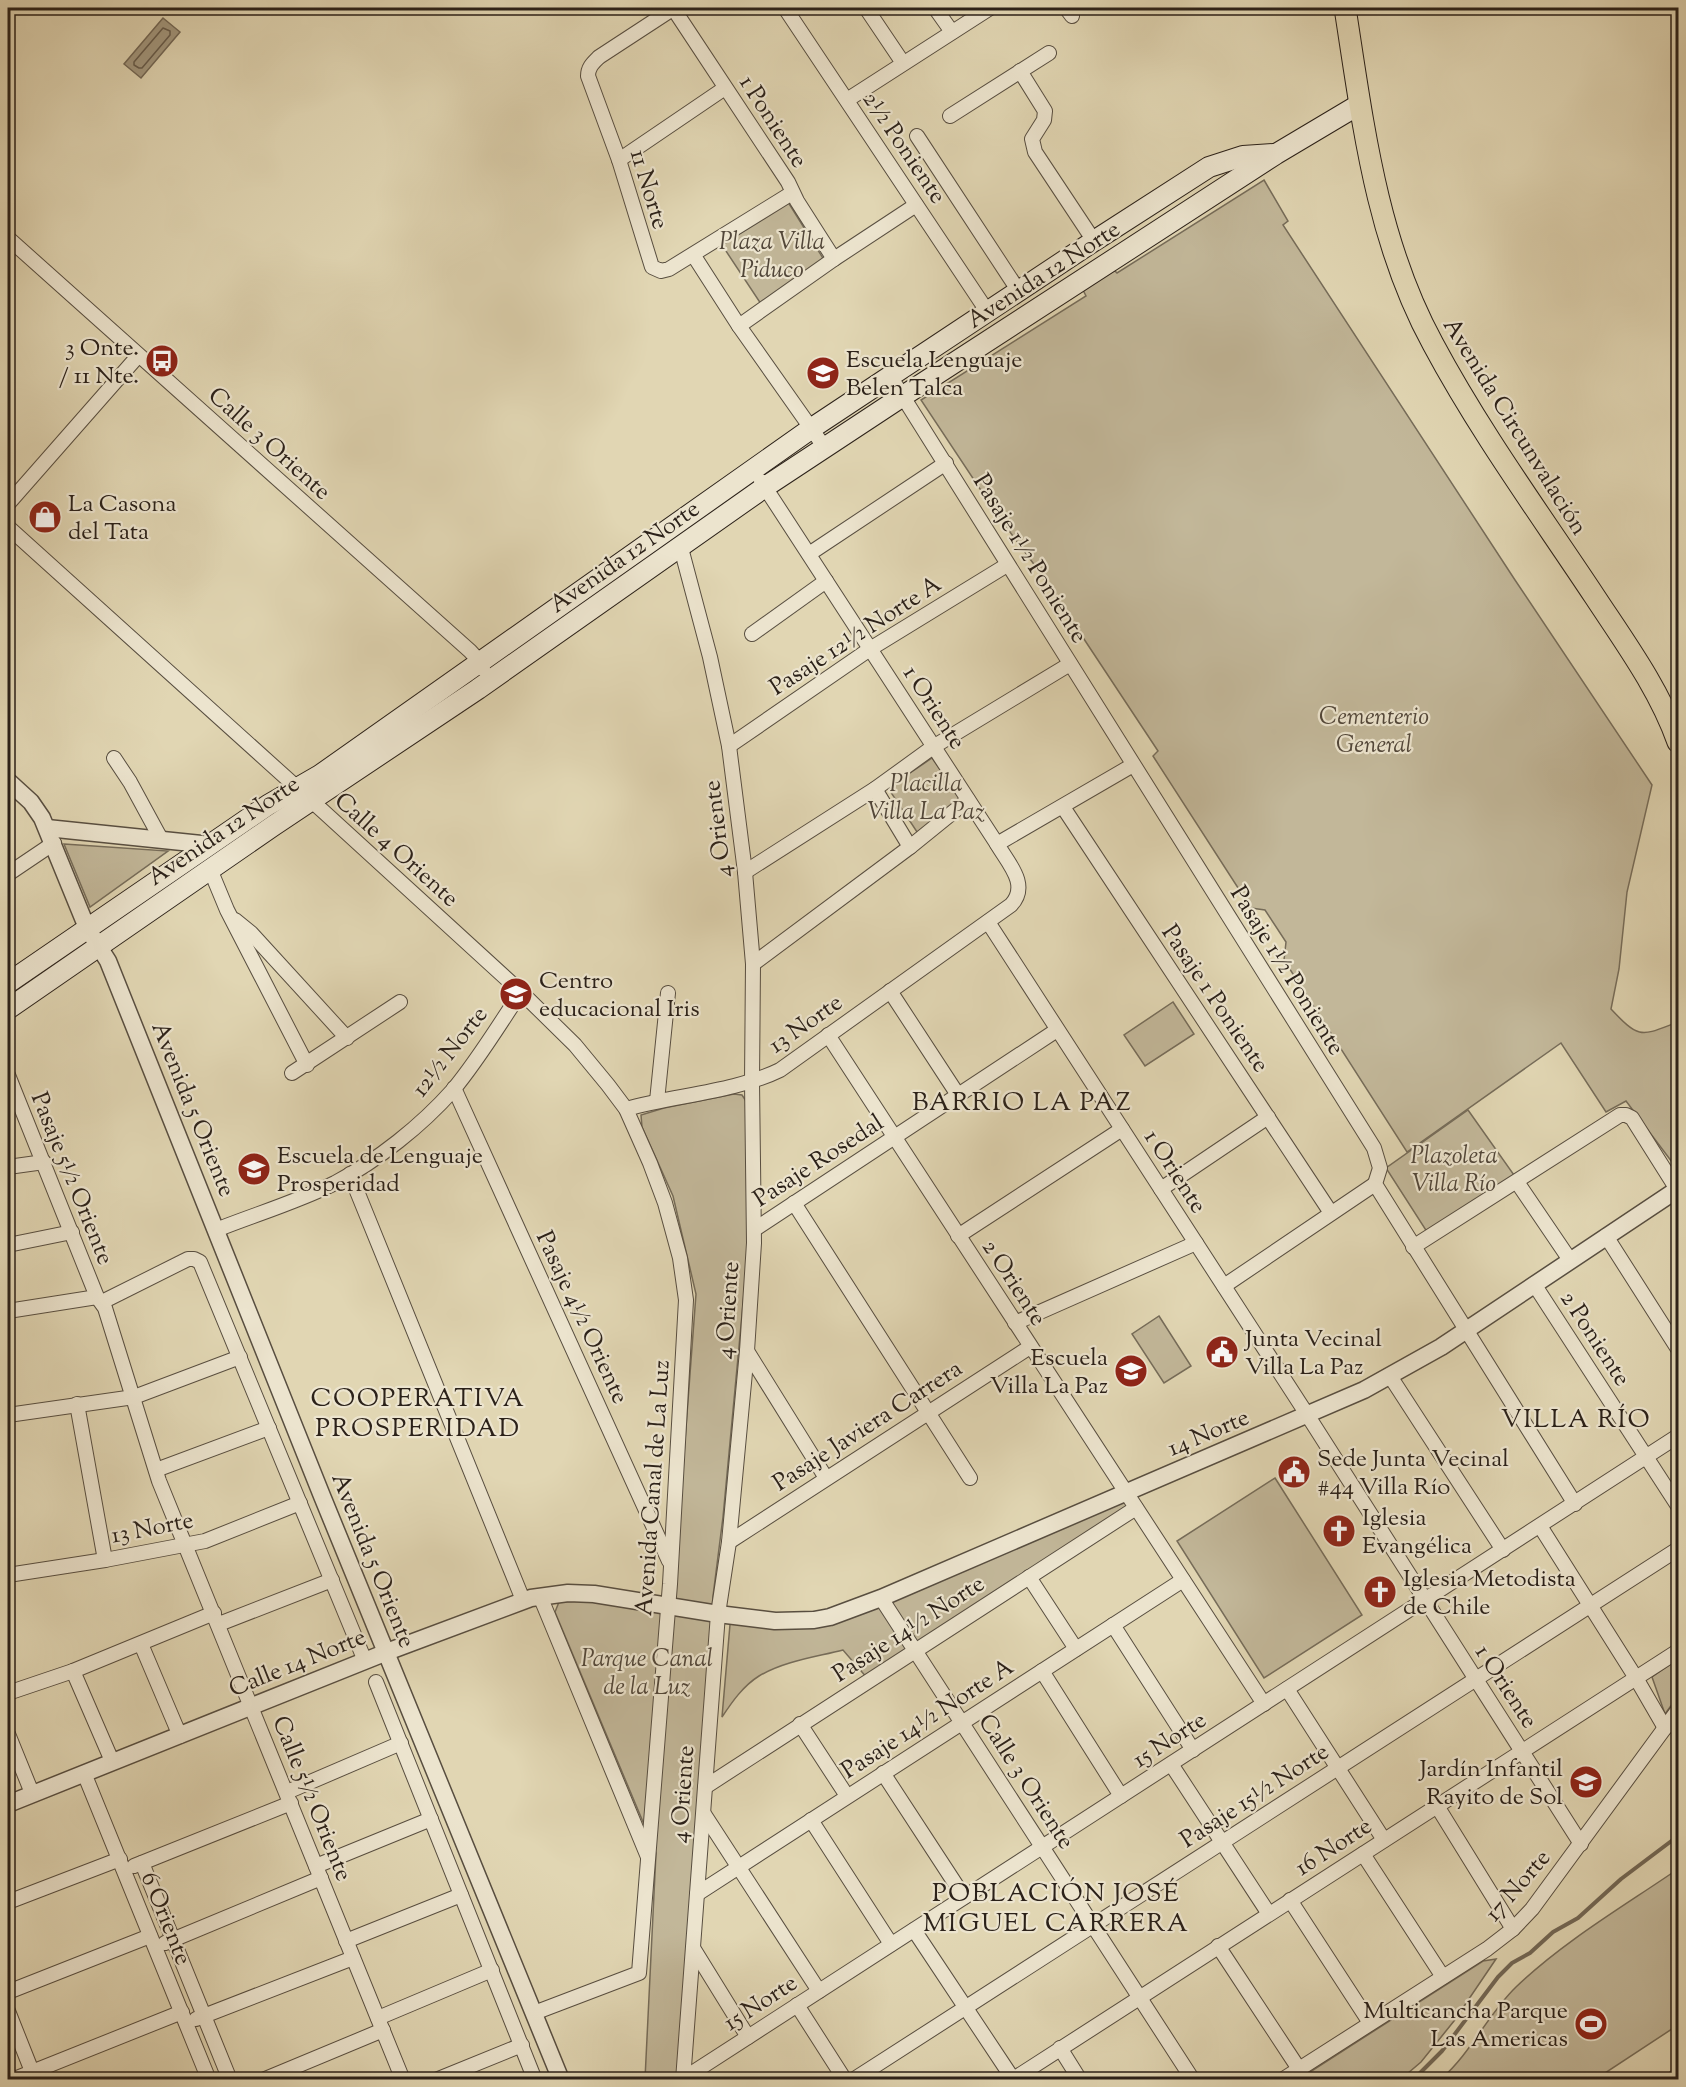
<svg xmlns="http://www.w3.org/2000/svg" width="1686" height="2087" font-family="'Sorts Mill Goudy',serif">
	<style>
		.green { fill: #c2b799; stroke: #766c59; stroke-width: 1.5 }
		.water { fill: #a3987f; stroke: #736856; stroke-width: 1.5 }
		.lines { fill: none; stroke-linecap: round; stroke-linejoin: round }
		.shore { stroke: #675c4c; stroke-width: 1.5 }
		.stream { stroke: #736856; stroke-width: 4 }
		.minor-casing { stroke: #584e40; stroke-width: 16 }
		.tertiary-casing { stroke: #584e40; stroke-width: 19 }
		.secondary-casing { stroke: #2b2119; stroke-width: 22 }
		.primary-casing { stroke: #2b2119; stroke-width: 23 }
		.minor { stroke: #ece4ce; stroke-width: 14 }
		.tertiary { stroke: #ece4ce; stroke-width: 16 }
		.secondary { stroke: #ece4ce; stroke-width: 20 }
		.primary { stroke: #e1d6b3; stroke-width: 21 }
		.labels { text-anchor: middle; stroke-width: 4.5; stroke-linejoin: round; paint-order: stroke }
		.street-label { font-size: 24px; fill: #2b2119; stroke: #ece4ce }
		.park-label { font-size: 24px; font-style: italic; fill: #514639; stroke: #ece4ce }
		.poi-label { font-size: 24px; fill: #2b2119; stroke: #ece4ce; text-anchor: start }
		.neighbourhood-label { font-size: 26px; letter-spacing: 1.5px; fill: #2b2119; stroke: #ece4ce }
	</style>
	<rect width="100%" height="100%" fill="#e1d6b3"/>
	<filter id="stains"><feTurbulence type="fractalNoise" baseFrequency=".00333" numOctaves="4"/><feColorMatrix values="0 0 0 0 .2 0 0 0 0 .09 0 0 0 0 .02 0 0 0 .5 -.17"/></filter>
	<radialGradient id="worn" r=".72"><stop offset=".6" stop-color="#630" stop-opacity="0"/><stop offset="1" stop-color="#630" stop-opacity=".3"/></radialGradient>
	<!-- green -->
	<g class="green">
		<path d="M1264,180l24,41 -5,4 232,355 137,205 -25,107 -8,77 -8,40c29,31 30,27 67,13v148l-52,-69 -20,11 -45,-69 -154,109 -123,-192 2,-18 -21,-32 -14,-2 -98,-152 5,-5 -119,-180 -41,-55 -77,-116 165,-104 -3,-6 31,-20 3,3z"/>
		<path d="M788,202l38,61 -65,41 -39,-59z"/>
		<path d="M932,758l32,46 -45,31 -31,-47z"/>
		<path d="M64,844l104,7 -78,56z"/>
		<path d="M1173,1002l21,32 -49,32 -21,-31z"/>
		<path d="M734,1094l8,1 4,6 2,131 -2,40 -23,245 -10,79 -35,483h-33l11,-226 -101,-241 4,-10 26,-1 87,13 24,-320 -23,-98 -31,-69 -1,-12 23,-7z"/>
		<path d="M1468,1110l46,65 -85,60 -43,-67z"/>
		<path d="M1159,1316l32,50 -27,17 -32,-49z"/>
		<path d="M1275,1478l87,137 -98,63 -87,-137z"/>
		<path d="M1124,1498l5,10 -261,171 -25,-29c-27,7 -59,11 -84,26 -16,10 -27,26 -37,41l9,-104 86,11z"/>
		<path d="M1678,1659v37l-13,18 -13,-37z"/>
		<path d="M1678,1869v156l-82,54h-155c30,-26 47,-65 75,-92 48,-46 108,-81 162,-118z"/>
		<path d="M1496,1959l-42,62 -33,41 -20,17h-102l184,-118z"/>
	</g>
	<!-- water -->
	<path class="water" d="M163,18l17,14 -39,46 -17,-14z"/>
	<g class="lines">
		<!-- shore -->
		<path class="shore" d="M163,28l7,3v4l-28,33h-3l-5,-3v-3z"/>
		<!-- stream -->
		<path class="stream" d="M1413,2080l29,-29 56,-74 14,-14 18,-10 23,-21 25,-14 43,-39 57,-43"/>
		<!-- minor casing -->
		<g class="minor-casing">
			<g id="minor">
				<path d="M673,8l115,174 9,19 37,58"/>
				<path d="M674,8l-75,49c-6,6 -11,10 -11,19l31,84 33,107 9,4 8,-2 123,-76"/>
				<path d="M785,8l202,303"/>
				<path d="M866,8l37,55"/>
				<path d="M935,8l17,24"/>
				<path d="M1066,8l6,8"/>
				<path d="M1020,71l25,40 -1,9 -12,19 3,13 59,89"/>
				<path d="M847,100l143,-92"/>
				<path d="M950,116l99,-63"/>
				<path d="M917,136l101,154"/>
				<path d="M619,160l106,-72"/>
				<path d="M8,238l462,413 11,12 2,6"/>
				<path d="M694,256l45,70 86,122"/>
				<path d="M739,326l95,-67 82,-54"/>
				<path d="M890,376l484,772 6,20 -5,16 200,320"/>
				<path d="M8,504l130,-148"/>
				<path d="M8,527l316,285 197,180 54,53 33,40 18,24 24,54 15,40 15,55 6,42 -16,284 -31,389 -105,40"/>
				<path d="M681,548l29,109 19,89 16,126 8,92 -1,118 2,161 -7,108 -18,191 -11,72 -35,466"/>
				<path d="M809,554l137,-91"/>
				<path d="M752,634l74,-53"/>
				<path d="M729,746l141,-97 137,-84"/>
				<path d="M114,758l16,24 31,57"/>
				<path d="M875,789l35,58"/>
				<path d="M1063,807l268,406"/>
				<path d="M997,844l136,-79"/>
				<path d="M210,869l17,41 80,155"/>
				<path d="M745,872l130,-83 58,-42 137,-83"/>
				<path d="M8,874l46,-31"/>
				<path d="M235,920l16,13 96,105"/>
				<path d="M988,922l320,494 273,428"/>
				<path d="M753,964l157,-117 58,-47"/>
				<path d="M890,991l68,104"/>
				<path d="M828,1035l436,669"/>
				<path d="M292,1073l108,-71"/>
				<path d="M8,1075l89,222 8,11 54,173 244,599"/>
				<path d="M454,1088l215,473"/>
				<path d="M657,1101l11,-108"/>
				<path d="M626,1109c49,-14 109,-17 154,-39l231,-165c19,-20 -3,-42 -14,-61l-236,-363"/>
				<path d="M8,1167l36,-5"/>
				<path d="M350,1174l173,426"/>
				<path d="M1517,1182l53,78"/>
				<path d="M1161,1189l107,-72"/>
				<path d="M794,1203l176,275"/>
				<path d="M755,1229l302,-199"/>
				<path d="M216,1230c40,-16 81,-28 119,-47 43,-23 86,-57 118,-93 25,-30 46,-65 68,-98"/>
				<path d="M958,1236l164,-107"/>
				<path d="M1606,1236l72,113"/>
				<path d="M8,1245l64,-13"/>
				<path d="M1413,1247l207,-132h6l6,3 46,73"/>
				<path d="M1534,1284l144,222"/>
				<path d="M1224,1286l151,-102"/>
				<path d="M102,1302l86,-43h6l6,3 165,399"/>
				<path d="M8,1311l89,-14"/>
				<path d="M1015,1323l181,-80"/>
				<path d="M747,1351l79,127"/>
				<path d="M1390,1376l113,174"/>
				<path d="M77,1404l28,156"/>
				<path d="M8,1415l126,-18 106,-40"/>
				<path d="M156,1470l113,-42"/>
				<path d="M1540,1526l96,152 29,50"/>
				<path d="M729,1542l301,-195"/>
				<path d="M8,1575l97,-15 100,-19 95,-38"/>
				<path d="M1029,1577l47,72"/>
				<path d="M540,1596l108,261"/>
				<path d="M881,1598l312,482"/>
				<path d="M219,1624l113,-44"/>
				<path d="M1113,1625l80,125"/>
				<path d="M141,1644l39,92"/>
				<path d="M73,1671l39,90"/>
				<path d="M1042,1671l79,125"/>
				<path d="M376,1682l159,398"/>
				<path d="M1287,1689l97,151"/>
				<path d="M8,1693l65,-22 141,-58"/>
				<path d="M800,1724l47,72"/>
				<path d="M8,1734l24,59"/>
				<path d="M1171,1764l98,150"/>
				<path d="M84,1773l125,307"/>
				<path d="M883,1773l81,124"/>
				<path d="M705,1787l431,-279"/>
				<path d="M287,1792l114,-49"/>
				<path d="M1437,1806l76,123"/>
				<path d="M704,1814l115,177"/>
				<path d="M811,1820l80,124"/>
				<path d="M1363,1854l80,123"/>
				<path d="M142,1863l88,217"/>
				<path d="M134,1866l157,-63"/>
				<path d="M316,1866l115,-47"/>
				<path d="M697,1894l486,-314"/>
				<path d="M1290,1900l80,123"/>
				<path d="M8,1902l112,-43"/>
				<path d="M914,1930l99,149"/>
				<path d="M346,1941l115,-46"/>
				<path d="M165,1943l156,-65"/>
				<path d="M1218,1946l81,123"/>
				<path d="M693,1948l55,89"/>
				<path d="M8,1992l142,-56"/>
				<path d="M797,2005l48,75"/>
				<path d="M8,2011l27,68"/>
				<path d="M378,2018l114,-48"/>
				<path d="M196,2019l157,-61"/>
				<path d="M1060,2048l20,32"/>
				<path d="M683,2079l995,-643"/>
				<path d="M12,2080l170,-68"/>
				<path d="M263,2080l120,-50"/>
				<path d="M436,2080l86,-35"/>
				<path d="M853,2080l825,-531"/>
				<path d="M1012,2080l666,-429"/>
				<path d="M1282,2080l205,-131 26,-20 19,-20 146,-199"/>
				<path d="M1672,2080l6,-5"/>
			</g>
		</g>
		<!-- tertiary casing -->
		<g class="tertiary-casing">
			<g id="tertiary">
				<path d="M8,781l23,21 11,16 45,110 21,33 214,535 239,584"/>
				<path d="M47,828l164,17"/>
				<path d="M8,1804l384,-154 139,-52 37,-5 26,1 124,20 57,7 39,-1 16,-3 51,-19 483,-208 77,-43 237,-158"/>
			</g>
		</g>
		<!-- secondary casing -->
		<g class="secondary-casing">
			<g id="secondary">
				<path d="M8,983l260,-178 52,-30 492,-347 282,-187 115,-74 34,-11 31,-2"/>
				<path d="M8,1009l265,-183 205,-137 287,-202 138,-91 373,-242 84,-50"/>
			</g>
		</g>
		<!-- primary casing -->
		<g class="primary-casing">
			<path id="primary" d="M1345,8c18,115 31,232 88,336 47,88 107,170 162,253 31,47 64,92 83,145"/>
		</g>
		<!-- minor -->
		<use href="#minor" class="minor"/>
		<!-- tertiary -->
		<use href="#tertiary" class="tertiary"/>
		<!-- secondary -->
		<use href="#secondary" class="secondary"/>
		<!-- primary -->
		<use href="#primary" class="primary"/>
	</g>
	<!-- icons -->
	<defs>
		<g id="bus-disc" transform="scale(1.725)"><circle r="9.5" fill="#8f2418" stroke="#ece4ce"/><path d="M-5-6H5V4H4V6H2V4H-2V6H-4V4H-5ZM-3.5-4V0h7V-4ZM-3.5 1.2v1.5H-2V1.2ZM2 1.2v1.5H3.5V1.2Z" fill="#fff"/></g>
		<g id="school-disc" transform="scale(1.725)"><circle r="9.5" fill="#8f2418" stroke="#ece4ce"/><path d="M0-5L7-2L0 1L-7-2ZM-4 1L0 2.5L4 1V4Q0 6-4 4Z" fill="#fff"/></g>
		<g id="shop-disc" transform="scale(1.725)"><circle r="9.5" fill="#8f2418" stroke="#ece4ce"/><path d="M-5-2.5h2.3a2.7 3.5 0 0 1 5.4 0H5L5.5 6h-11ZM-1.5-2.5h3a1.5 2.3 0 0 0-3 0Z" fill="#fff"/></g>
		<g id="civic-disc" transform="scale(1.725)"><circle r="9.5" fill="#8f2418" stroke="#ece4ce"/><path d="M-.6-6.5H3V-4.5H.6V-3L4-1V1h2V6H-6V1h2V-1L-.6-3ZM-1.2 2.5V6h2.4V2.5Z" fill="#fff"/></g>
		<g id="church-disc" transform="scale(1.725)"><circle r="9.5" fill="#8f2418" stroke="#ece4ce"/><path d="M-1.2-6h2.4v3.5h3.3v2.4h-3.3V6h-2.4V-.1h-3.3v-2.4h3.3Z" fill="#fff"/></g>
		<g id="stadium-disc" transform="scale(1.725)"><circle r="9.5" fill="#8f2418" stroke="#ece4ce"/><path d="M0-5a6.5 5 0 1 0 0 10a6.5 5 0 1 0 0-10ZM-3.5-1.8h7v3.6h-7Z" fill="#fff"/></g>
	</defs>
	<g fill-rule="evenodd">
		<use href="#bus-disc" x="162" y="361"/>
		<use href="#school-disc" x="823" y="373"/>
		<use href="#shop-disc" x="45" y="517"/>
		<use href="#school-disc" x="516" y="994"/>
		<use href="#school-disc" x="254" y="1169"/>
		<use href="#civic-disc" x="1222" y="1352"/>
		<use href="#school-disc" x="1131" y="1371"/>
		<use href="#civic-disc" x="1294" y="1472"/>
		<use href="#church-disc" x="1339" y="1531"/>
		<use href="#church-disc" x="1380" y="1592"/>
		<use href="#school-disc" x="1586" y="1782"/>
		<use href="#stadium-disc" x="1591" y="2024"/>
	</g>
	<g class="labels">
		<!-- street labels -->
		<g class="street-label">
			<text transform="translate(774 121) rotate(57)" y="8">1 Poniente</text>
			<text transform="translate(905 147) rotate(56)" y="8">2½ Poniente</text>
			<text transform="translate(650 189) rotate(73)" y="8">11 Norte</text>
			<text transform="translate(1043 274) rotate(-33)" y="8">Avenida 12 Norte</text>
			<text transform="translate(1516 426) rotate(58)" y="8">Avenida Circunvalación</text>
			<text transform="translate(270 443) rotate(42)" y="8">Calle 3 Oriente</text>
			<text transform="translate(624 556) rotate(-35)" y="8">Avenida 12 Norte</text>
			<text transform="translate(1031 558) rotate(58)" y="8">Pasaje 1½ Poniente</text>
			<text transform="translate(855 635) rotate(-33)" y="8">Pasaje 12½ Norte A</text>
			<text transform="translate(935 707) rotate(57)" y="8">1 Oriente</text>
			<text transform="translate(717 829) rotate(-97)" y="8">4 Oriente</text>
			<text transform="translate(223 830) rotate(-34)" y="8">Avenida 12 Norte</text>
			<text transform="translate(397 849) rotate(42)" y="8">Calle 4 Oriente</text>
			<text transform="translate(1288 970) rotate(58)" y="8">Pasaje 1½ Poniente</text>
			<text transform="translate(1216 998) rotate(56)" y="8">Pasaje 1 Poniente</text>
			<text transform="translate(805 1023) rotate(-35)" y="8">13 Norte</text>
			<text transform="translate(449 1051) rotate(-52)" y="8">12½ Norte</text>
			<text transform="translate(194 1109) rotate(68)" y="8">Avenida 5 Oriente</text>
			<text transform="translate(818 1160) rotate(-33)" y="8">Pasaje Rosedal</text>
			<text transform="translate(1176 1171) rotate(57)" y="8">1 Oriente</text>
			<text transform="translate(73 1178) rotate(68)" y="8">Pasaje 5½ Oriente</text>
			<text transform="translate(1015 1282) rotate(57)" y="8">2 Oriente</text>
			<text transform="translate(727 1310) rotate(-86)" y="8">4 Oriente</text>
			<text transform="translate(583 1317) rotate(65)" y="8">Pasaje 4½ Oriente</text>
			<text transform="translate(1596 1338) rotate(57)" y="8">2 Poniente</text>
			<text transform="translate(867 1425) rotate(-33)" y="8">Pasaje Javiera Carrera</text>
			<text transform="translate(1208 1432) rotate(-23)" y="8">14 Norte</text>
			<text transform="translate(652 1488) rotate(-86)" y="8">Avenida Canal de La Luz</text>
			<text transform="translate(152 1527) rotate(-11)" y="8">13 Norte</text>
			<text transform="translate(374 1560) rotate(68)" y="8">Avenida 5 Oriente</text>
			<text transform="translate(908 1628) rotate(-33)" y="8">Pasaje 14½ Norte</text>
			<text transform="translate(297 1662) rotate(-22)" y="8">Calle 14 Norte</text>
			<text transform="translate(1507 1686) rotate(57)" y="8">1 Oriente</text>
			<text transform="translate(927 1718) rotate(-33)" y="8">Pasaje 14½ Norte A</text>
			<text transform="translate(1169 1739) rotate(-33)" y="8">15 Norte</text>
			<text transform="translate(1027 1781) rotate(57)" y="8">Calle 3 Oriente</text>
			<text transform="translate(682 1794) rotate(-86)" y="8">4 Oriente</text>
			<text transform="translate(1254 1795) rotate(-33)" y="8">Pasaje 15½ Norte</text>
			<text transform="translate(313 1798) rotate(68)" y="8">Calle 5½ Oriente</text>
			<text transform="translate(1333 1846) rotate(-33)" y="8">16 Norte</text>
			<text transform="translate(1517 1885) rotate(-49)" y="8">17 Norte</text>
			<text transform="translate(167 1918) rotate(68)" y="8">6 Oriente</text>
			<text transform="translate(760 2002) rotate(-33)" y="8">15 Norte</text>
		</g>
		<!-- park labels -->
		<g class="park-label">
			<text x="772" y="249">Plaza Villa<tspan x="772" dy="28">Piduco</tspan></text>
			<text x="1374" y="724">Cementerio<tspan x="1374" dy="28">General</tspan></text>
			<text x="926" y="791">Placilla<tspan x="926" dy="28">Villa La Paz</tspan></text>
			<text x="1454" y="1163">Plazoleta<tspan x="1454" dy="28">Villa Río</tspan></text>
			<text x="647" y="1666">Parque Canal<tspan x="647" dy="28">de la Luz</tspan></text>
		</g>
		<!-- poi labels -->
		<g class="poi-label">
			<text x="139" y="355" text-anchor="end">3 Onte.<tspan x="139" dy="28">/ 11 Nte.</tspan></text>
			<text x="846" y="367">Escuela Lenguaje<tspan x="846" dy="28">Belen Talca</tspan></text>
			<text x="68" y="511">La Casona<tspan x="68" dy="28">del Tata</tspan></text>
			<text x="539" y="988">Centro<tspan x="539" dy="28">educacional Iris</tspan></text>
			<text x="277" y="1163">Escuela de Lenguaje<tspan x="277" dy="28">Prosperidad</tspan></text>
			<text x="1245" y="1346">Junta Vecinal<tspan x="1245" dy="28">Villa La Paz</tspan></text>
			<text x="1108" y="1365" text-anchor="end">Escuela<tspan x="1108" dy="28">Villa La Paz</tspan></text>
			<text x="1317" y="1466">Sede Junta Vecinal<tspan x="1317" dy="28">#44 Villa Río</tspan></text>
			<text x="1362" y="1525">Iglesia<tspan x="1362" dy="28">Evangélica</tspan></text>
			<text x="1403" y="1586">Iglesia Metodista<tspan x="1403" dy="28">de Chile</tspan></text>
			<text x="1563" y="1776" text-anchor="end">Jardín Infantil<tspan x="1563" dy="28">Rayito de Sol</tspan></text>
			<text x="1568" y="2018" text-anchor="end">Multicancha Parque<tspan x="1568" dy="28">Las Americas</tspan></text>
		</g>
		<!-- neighbourhood labels -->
		<g class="neighbourhood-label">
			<text x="1022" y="1110">BARRIO LA PAZ</text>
			<text x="418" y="1406">COOPERATIVA<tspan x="418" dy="30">PROSPERIDAD</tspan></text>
			<text x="1576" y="1427">VILLA RÍO</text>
			<text x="1056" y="1901">POBLACIÓN JOSÉ<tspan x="1056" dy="30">MIGUEL CARRERA</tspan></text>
		</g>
	</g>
	<!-- margin -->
	<rect width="1686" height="2087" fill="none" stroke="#e1d6b3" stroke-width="30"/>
	<rect x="9" y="9" width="1668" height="2069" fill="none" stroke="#2b2119" stroke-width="3"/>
	<rect x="15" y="15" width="1656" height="2057" fill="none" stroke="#2b2119" stroke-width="1.5"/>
	<rect width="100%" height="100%" filter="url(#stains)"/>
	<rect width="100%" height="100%" fill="url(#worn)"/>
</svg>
